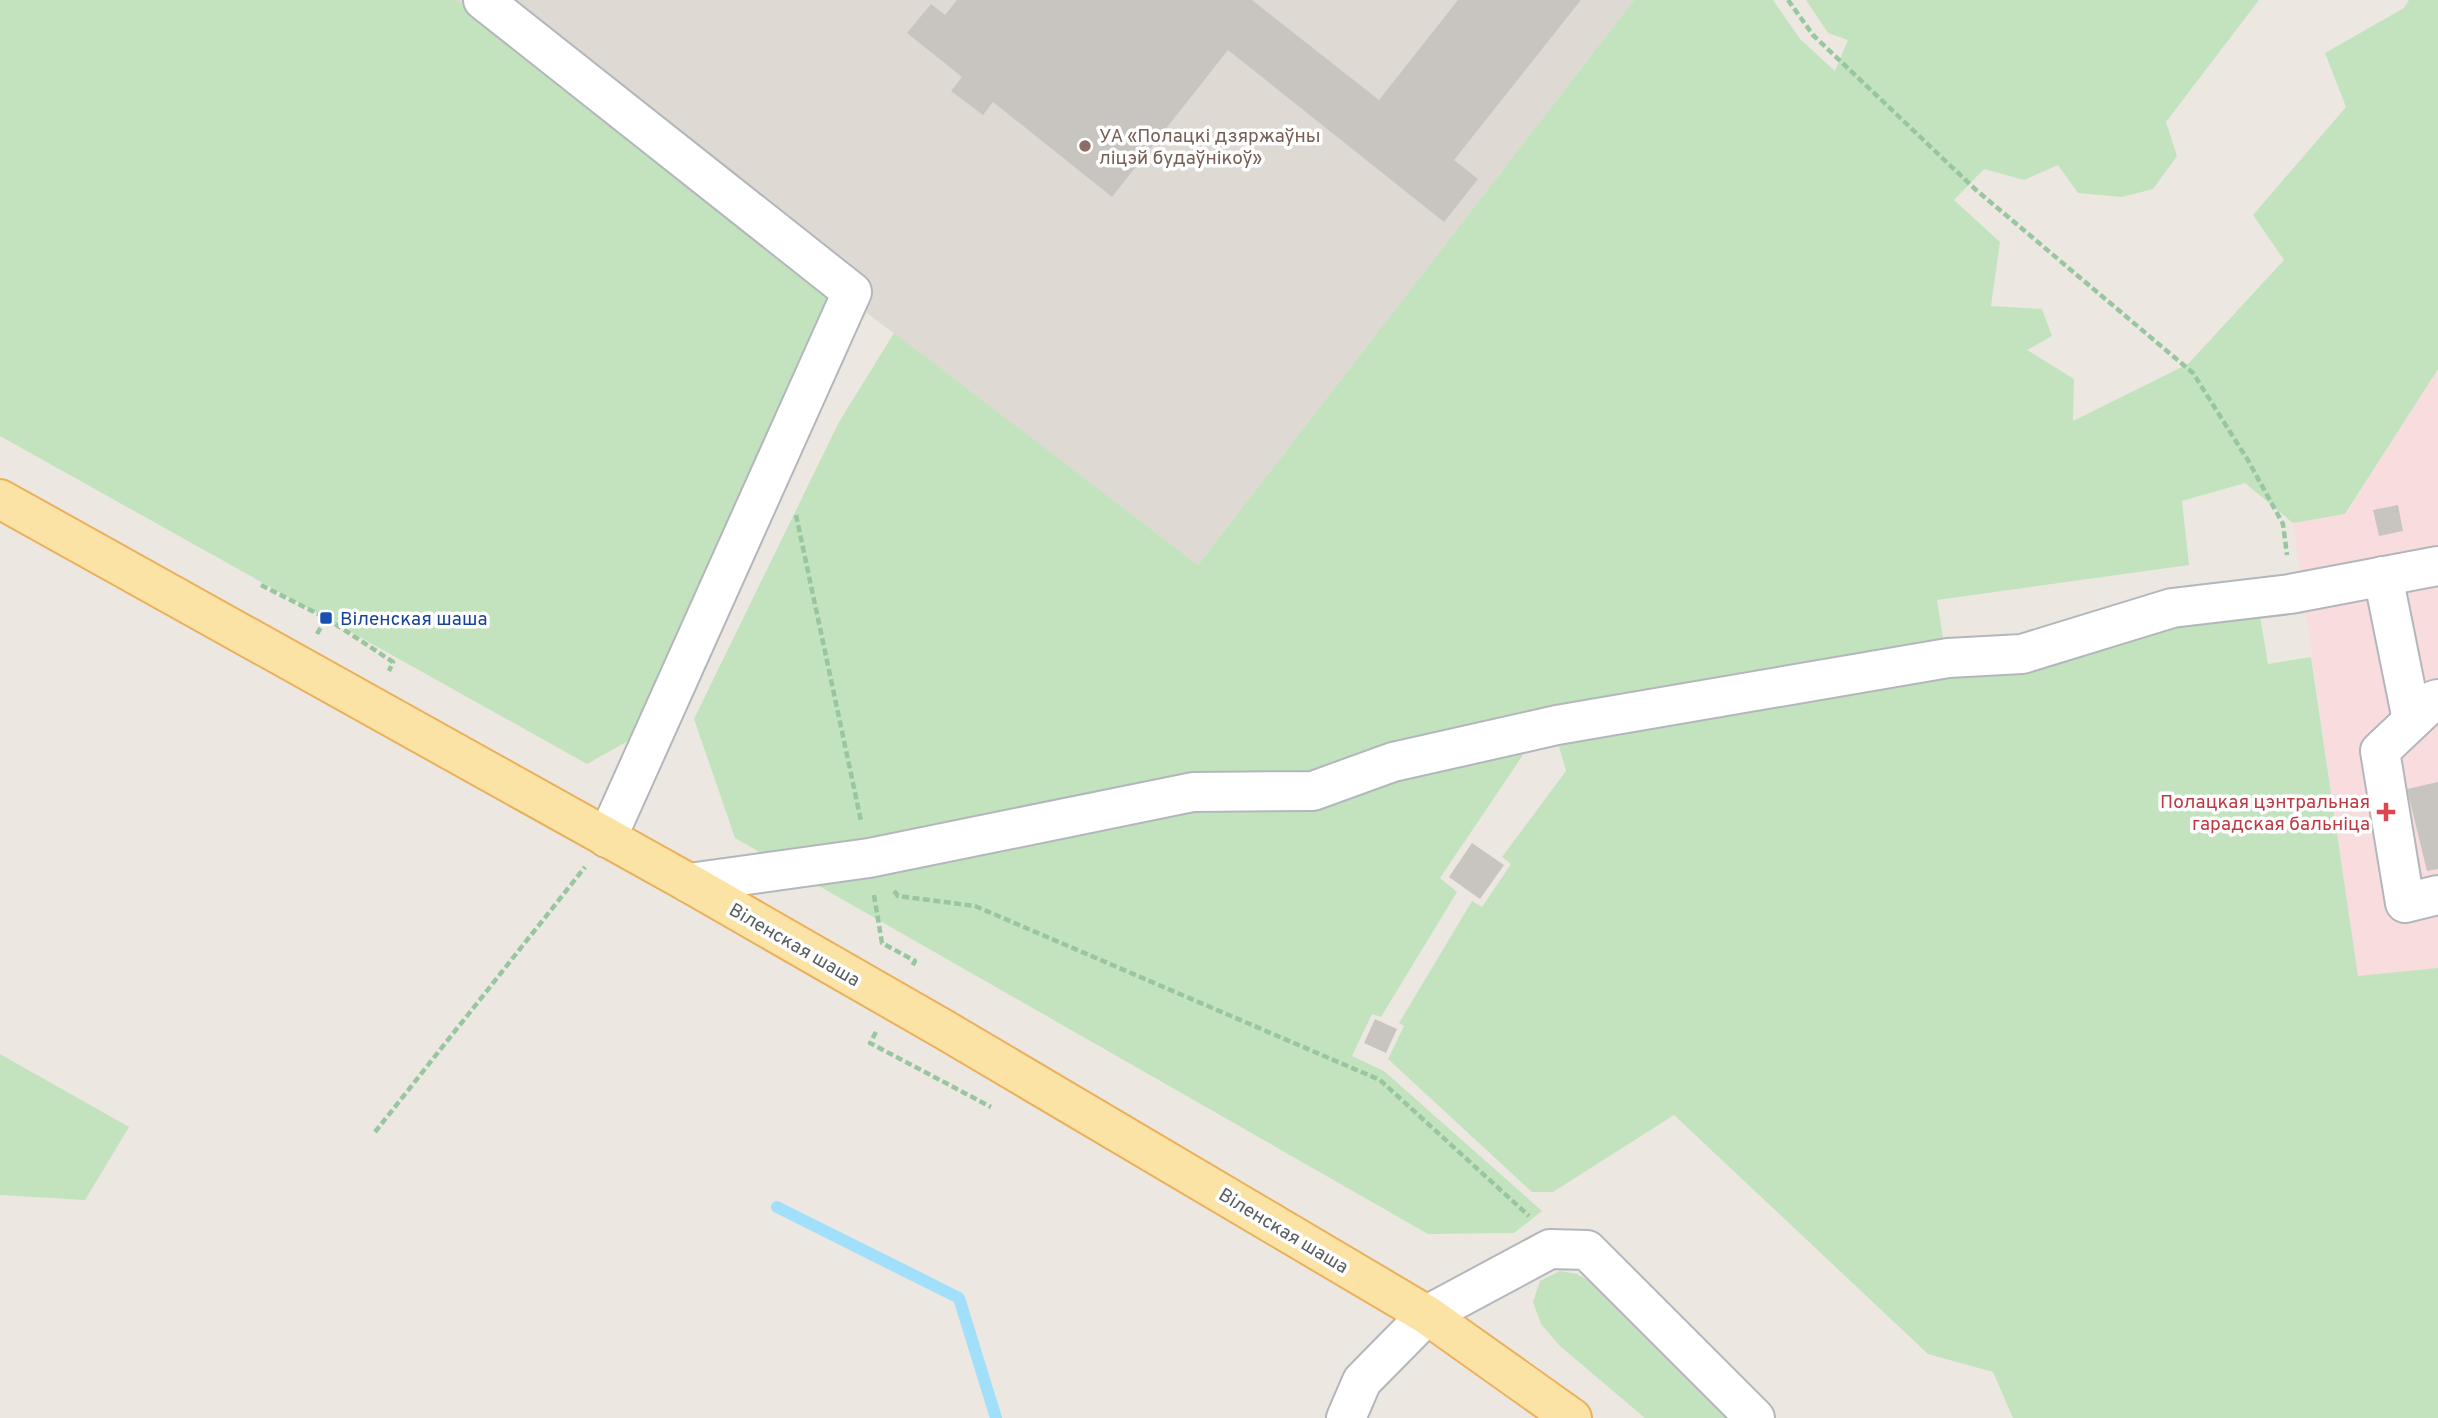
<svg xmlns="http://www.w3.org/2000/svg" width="2438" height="1418" font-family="Overpass,sans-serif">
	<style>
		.education { fill: #ded9d2 }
		.medical { fill: #f9dcdd }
		.green { fill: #c2e3be }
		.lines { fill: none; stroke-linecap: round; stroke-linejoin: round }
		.stream { stroke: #a1dffb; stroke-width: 12 }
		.building { fill: #c8c5c0 }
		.minor-casing { stroke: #b3b7bb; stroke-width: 42 }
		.major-casing { stroke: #ebb05b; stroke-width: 42 }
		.path { stroke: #98c69f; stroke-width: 4.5; stroke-dasharray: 7 3.5; stroke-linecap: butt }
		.minor { stroke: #fff; stroke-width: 38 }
		.major { stroke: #fbe3a6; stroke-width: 38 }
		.education-dot { fill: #8d6e63; stroke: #fff; stroke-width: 2.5 }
		.transit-dot { fill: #1a4fb4; stroke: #fff; stroke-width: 2.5 }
		.health-dot { fill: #e0444e; stroke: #fff; stroke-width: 2.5 }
		.labels { text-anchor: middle; stroke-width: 7; stroke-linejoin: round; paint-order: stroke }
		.education-label { font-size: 19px; fill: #785e54; stroke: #fff; text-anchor: start }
		.transit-label { font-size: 19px; fill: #164399; stroke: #fff; text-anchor: start }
		.health-label { font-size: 19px; fill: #be3a42; stroke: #fff; text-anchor: end }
		.street-label { font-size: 19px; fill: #595e61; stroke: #fff }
	</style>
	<rect width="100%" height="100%" fill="#ece8e1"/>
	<!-- education -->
	<path class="education" d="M456,0h1178l-436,565z"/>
	<!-- medical -->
	<path class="medical" d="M2438,369v599l-80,9 -65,-454 53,-9z"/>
	<!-- green -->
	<g class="green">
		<path d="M0,0h456l385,292 -213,449 -41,23 -587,-328z"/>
		<path d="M1634,0h139l27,39 35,32 13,-31 -20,-7 -22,-33h453l-93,122 11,34 -24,33 -31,8 -44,-4 -20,-28 -34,15 -40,-11 -30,31 46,42 -9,64 51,3 10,27 -25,14 47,29 -1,42 115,-57 96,-104 -31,-45 93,-108 -21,-54 79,-45 5,-8h29v369l-93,145 -52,9 -48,-40 -63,18 7,64 -252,35 7,44 315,-34 9,54 43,-7 47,319 80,-8v450h-425l-20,-46 -65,-18 -254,-239 -121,77h-21l-144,-133 16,-33 -5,-3 73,-122 10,6 29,-43 -9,-7 64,-86 -16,-56 -110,163 17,14 -76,125 -9,-3 -20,42 32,15 158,140 -28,22 -86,1 -693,-396 -41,-119 145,-297 55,-89 304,232z"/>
		<path d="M0,1054l129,73 -44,73 -85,-5z"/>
		<path d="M1560,1271l17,3 30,17 130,127h-92l-85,-72 -19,-22 -8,-22 7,-21z"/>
	</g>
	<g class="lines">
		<!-- stream -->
		<path class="stream" d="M777,1207l182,91 37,120"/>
	</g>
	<!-- building -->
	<g class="building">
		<path d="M957,0h295l127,100 79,-100h123l-127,160 24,19 -34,43 -216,-172 -116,147 -119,-95 -10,13 -32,-24 11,-14 -55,-44 24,-29 14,11z"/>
		<path d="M2398,505l5,26 -24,5 -6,-26z"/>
		<path d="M2438,782v87l-11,2 -20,-82z"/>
		<path d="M1472,843l32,22 -24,34 -31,-22z"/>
		<path d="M1375,1019l22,10 -11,24 -22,-10z"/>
	</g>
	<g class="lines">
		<!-- minor casing -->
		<g class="minor-casing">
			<g id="minor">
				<path d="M483,0l369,292 -245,546"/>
				<path d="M2383,576l29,144"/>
				<path d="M2438,699l-4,1 -54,51 25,152 33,-8"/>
				<path d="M689,883l180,-25 324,-66 120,-1 80,-29 164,-37 391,-67 74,-4 150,-46 118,-14 148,-28"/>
				<path d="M1346,1418l16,-37 65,-66 123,-66 37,1 168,168"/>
			</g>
		</g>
		<!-- major casing -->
		<g class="major-casing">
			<path id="major" d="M0,499l689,384 256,147 482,285 145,103"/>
		</g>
		<!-- path -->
		<g class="path">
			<path d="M1788,0l25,35 162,154 218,184 56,89 34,62 4,31"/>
			<path d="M796,515l65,306"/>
			<path d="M261,585l65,33 67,44 -4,9"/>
			<path d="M317,634l9,-16"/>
			<path d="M894,891l4,5 77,10 405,174 149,136"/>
			<path d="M874,895l8,48 33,18 -3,5"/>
			<path d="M876,1032l-6,11 121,64"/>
			<path d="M375,1132l210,-265"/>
		</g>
		<!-- minor -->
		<use href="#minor" class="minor"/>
		<!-- major -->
		<use href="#major" class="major"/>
	</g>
	<!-- markers -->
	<circle class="education-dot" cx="1085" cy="146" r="7"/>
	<rect class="transit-dot" x="319" y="611" width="14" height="14" rx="3.5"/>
	<path class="health-dot" d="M2382.5 801.5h7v7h7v7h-7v7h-7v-7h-7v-7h7z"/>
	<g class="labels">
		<!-- education labels -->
		<g class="education-label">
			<text x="1099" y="142">УА «Полацкі дзяржаўны<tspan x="1099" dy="22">ліцэй будаўнікоў»</tspan></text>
		</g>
		<!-- transit labels -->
		<g class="transit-label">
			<text x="340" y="625">Віленская шаша</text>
		</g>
		<!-- health labels -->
		<g class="health-label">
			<text x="2370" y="808">Полацкая цэнтральная<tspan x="2370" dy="22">гарадская бальніца</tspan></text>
		</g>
		<!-- street labels -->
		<g class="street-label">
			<text transform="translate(795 944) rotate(30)" y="7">Віленская шаша</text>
			<text transform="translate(1284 1230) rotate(31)" y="7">Віленская шаша</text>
		</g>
	</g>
</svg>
